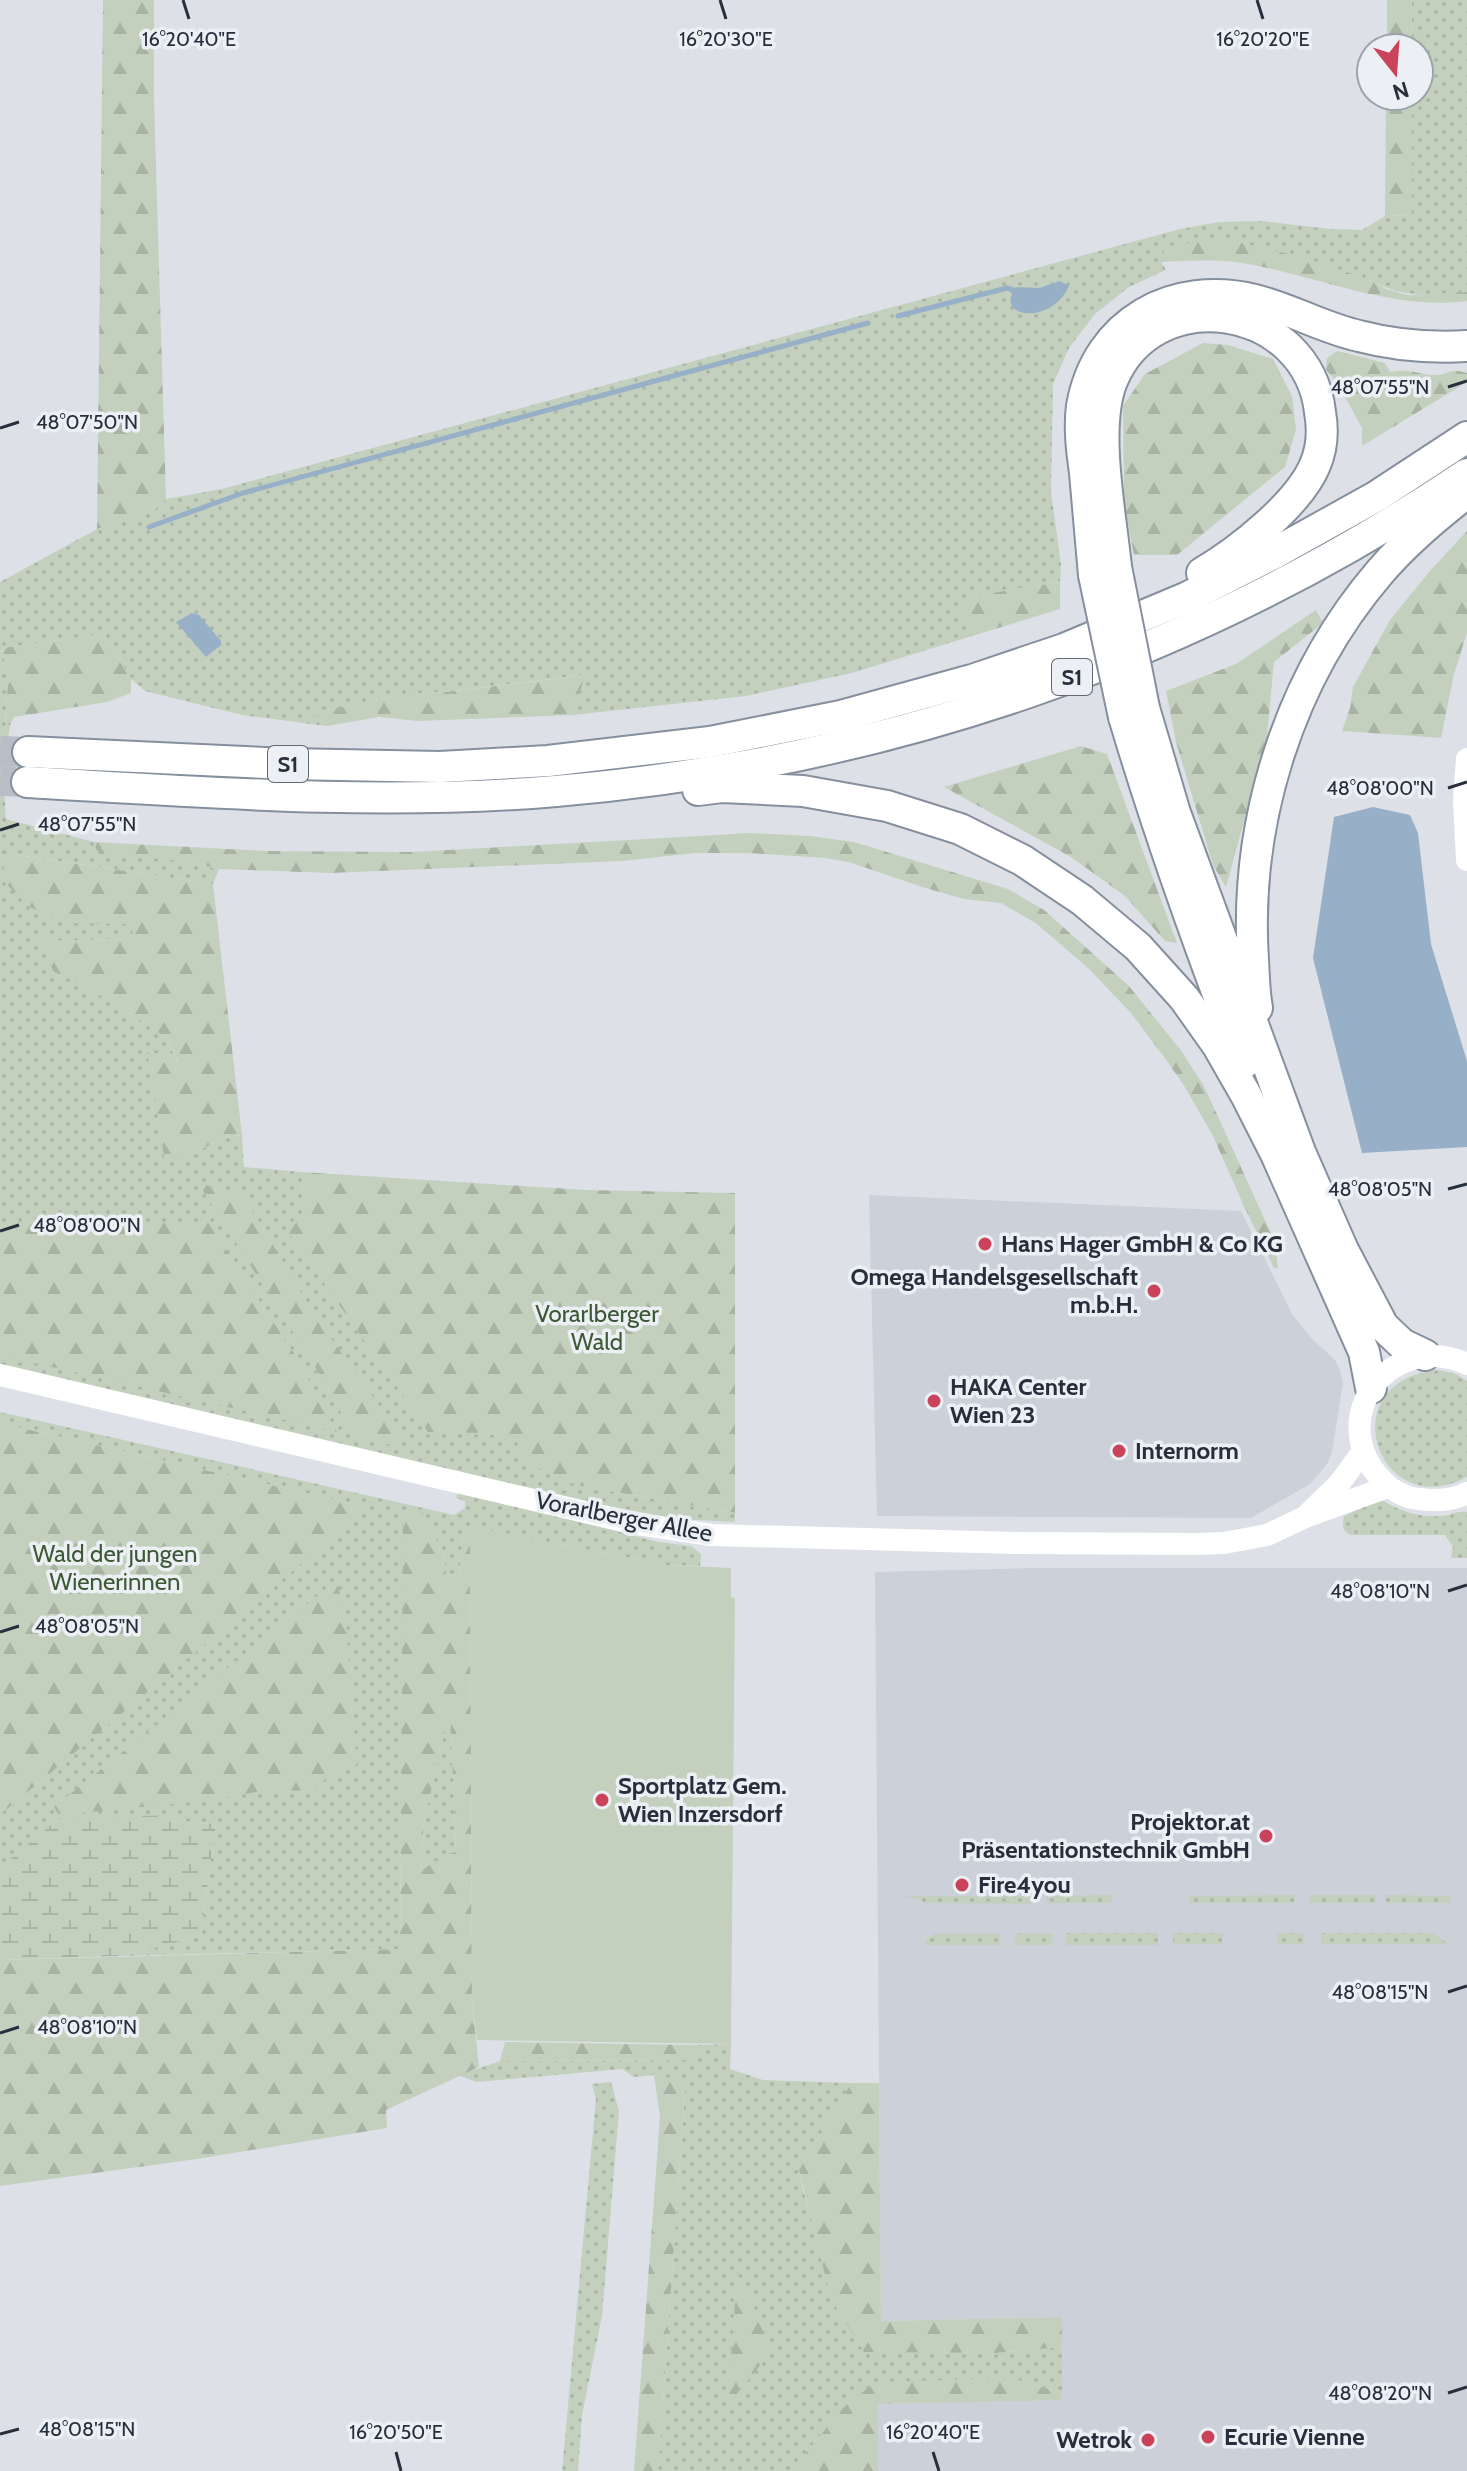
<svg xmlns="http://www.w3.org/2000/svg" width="1467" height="2471" font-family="Cabin,sans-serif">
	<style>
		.built { fill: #cbd0d9 }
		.grass { fill: url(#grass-dots) }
		.forest { fill: url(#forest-firs); fill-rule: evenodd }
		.wetland { fill: url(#wetland-marsh) }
		.pitch { fill: #c3d0be }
		.water { fill: #98b0c7 }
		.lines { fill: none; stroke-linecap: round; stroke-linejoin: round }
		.stream { stroke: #98b0c7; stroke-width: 5 }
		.motorway-tunnel { stroke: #b9bdc5; stroke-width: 30; stroke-dasharray: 30 15; stroke-linecap: butt }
		.motorway-casing { stroke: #858f9d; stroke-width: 34 }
		.secondary { stroke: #fff; stroke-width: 22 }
		.motorway { stroke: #fff; stroke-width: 30 }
		.motorway-bridge-casing { stroke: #858f9d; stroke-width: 34; stroke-linecap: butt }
		.motorway-bridge { stroke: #fff; stroke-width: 30 }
		.ticks { fill: none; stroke: #272f3d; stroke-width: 3 }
		.poi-dot { fill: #cb435a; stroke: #ecf0f4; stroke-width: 3 }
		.labels { text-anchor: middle; stroke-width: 7; stroke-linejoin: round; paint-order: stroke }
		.shield { fill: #ecf0f4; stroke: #626974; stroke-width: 2 }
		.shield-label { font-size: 22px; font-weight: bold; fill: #272f3d }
		.poi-label { font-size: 24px; font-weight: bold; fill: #272f3d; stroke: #ecf0f4; text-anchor: start }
		.park-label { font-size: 24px; fill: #3c5834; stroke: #ecf0f4 }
		.street-label { font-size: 24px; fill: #272f3d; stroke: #ecf0f4 }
		.ticks-label { font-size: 20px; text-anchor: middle; fill: #272f3d; stroke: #ecf0f4; stroke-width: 7; stroke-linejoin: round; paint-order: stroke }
	</style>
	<defs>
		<pattern id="grass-dots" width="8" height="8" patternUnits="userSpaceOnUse" patternTransform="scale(2)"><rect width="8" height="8" fill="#c3d0be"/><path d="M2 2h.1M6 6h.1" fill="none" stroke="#a8b3a4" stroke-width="1.8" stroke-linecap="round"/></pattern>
		<pattern id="forest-firs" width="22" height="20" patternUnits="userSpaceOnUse" patternTransform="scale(2)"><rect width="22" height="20" fill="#c3d0be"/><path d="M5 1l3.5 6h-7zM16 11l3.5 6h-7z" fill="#a8b3a4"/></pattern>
		<pattern id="wetland-marsh" width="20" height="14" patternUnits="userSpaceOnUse" patternTransform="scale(2)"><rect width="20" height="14" fill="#c3d0be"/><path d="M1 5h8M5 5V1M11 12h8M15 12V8" fill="none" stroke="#a8b3a4"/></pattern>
	</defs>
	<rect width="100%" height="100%" fill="#dde1e7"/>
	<!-- built -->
	<g class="built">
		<path d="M869,1195l372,16 51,103 19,24 24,22 5,10 3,13 -11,69 -5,12 -17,20 -59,34 -374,-2z"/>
		<path d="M1035,1568h432v903h-589l-1,-67 185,-5 -1,-82 -180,4 -6,-749z"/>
	</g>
	<!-- grass -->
	<g class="grass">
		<path d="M1412,0h55v292c-34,4 -67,6 -97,-12l-136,-39 -73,21 5,8 -37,17 -34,27 -26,34 -16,36 -2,108 10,73 -1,17 -81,13 -20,9 13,32 -120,37 -106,23 -173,19 11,-40 -138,17 -43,2 -86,18 -6,12 -69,-9 -97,-24 -14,-12 -27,-45 -102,14 6,33 -3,43 5,1 -7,47 3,47 88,23 2,7 87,12 36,8 -6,15 -208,-31 59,70h65l7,15 -73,3 -23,-3 74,65 51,34 13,26 -30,-13 43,105 33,-18 18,-2 2,32 58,5 1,40 125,219 54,2 35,7 59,45 159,28v9l-58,-3 -100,-19 -577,-134v-784l97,-53 57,-19 12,-11 56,-10 958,-260 39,-7 43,-1 68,8 32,1 23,-14 27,-1v-119h7v-48h-8z"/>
		<path d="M1438,1370l18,4 11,7v96c-90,48 -138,-97 -29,-107z"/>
		<path d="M0,1412l454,103 11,-7v-7l-9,-3 3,-7 200,51 32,4 10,8 -1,12 -34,-1 -196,-38 -7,8 -4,40 -13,-1 -3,-22 -39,-40 -4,437 -279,7 80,-20 15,-113 -23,1 -21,-9 -172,53v-55l6,-3 354,-296 -3,-9 -357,-82z"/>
		<path d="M1384,1501c19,12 42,18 64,14 8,-2 11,-4 19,-3v46h-16l2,-11 -8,-12h-94c-9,-4 -9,-9 -7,-19l30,-14z"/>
		<path d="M450,1705l6,147 -35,20 3,-50z"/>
		<path d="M1112,1895v8h-65v-7z"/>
		<path d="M1294,1895l1,8h-106v-7z"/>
		<rect x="1310" y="1895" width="66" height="8"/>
		<path d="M1385,1895l65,1v7h-64z"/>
		<path d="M905,1896h126l1,8 -107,-1 -4,-3z"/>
		<path d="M1016,1933l37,1 -1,11h-37z"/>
		<rect x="1066" y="1933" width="92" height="12"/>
		<path d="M1173,1933h50l-1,11h-49z"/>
		<rect x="1277" y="1933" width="27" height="11"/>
		<path d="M1321,1933h112l15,11h-127z"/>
		<path d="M934,1934h66v11h-73l-2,-4z"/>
		<path d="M731,2044l-1,25 33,11 88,3 -52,87c12,63 41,122 65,181l132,2 66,-6v46l-51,-15 -168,30 -52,63h-133l27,-380 -31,-16 -21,2 -10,-8 -147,13 -17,-7 41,-14 191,-1 5,-15z"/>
		<path d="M611,2082l8,29 -17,205 -20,99 -4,56h-16l34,-372 -4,-15z"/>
	</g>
	<!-- forest -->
	<g class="forest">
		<path d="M103,0h51v99l12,400 -12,11 -57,19z"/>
		<path d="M1387,0h25l-1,48h-24z"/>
		<path d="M1386,96h26v119l-27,1z"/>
		<path d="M1201,241h33l71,17 65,22 16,9 22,6 59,-3v9c-76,10 -151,-26 -225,-38 -27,-4 -54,-2 -81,-1l4,-15z"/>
		<path d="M1203,343l25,2 45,14 19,37 4,34 -11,37 -108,88h-43l-10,-51 -1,-98 22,-32z"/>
		<path d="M1337,351l48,12 5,9c22,-4 27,3 45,3 16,0 12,-8 32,-2v9l-105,64v-18l-26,-47 -10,-11 1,-12z"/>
		<path d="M1467,531v102l-13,41 -13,64 -99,-7 8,-23 3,-21 37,-67 39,-48z"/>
		<path d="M1060,582v27l-88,27 -14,-32 21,-9z"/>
		<path d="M1316,610l7,13 -49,39 -7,75 -41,150 -13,-22 -37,-123 -10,-51 70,-27z"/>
		<path d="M104,634l27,45v14l-24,9 -93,15 -4,8h-5l3,-44 -6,-33z"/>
		<path d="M585,675l-12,40 -155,6 -39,-4 -52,9 -16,-2 6,-12 86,-18 43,-2z"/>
		<path d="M1081,746l26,8 70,189 -12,-2 -40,-45 -54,-39 -127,-70z"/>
		<path d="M751,833l59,3 44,6 154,47 36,21 84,75 52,64 24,37 71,156 3,26h-4l-31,-64 -31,-70 -29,-50 -19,-27 -33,-44 -42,-44 -52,-45 -36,-21 -37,-4 -42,-12 -73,-25 -24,-4 -76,-5h-53l-74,8 -291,12 -112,-4 -36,-8 -82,-7 -5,-5 -2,-7 174,9 145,1z"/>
		<path d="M4,853l209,31 29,251 -18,2 -33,18 -26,7 -18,-112 31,12 -13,-25 -51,-34 -61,-32 -13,-34 23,4 72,-3 -6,-14 -65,-1 -34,-16 -26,-25z"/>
		<path d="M302,1172l284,18 149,3v320l-159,-28 -56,-25 -3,-20 -35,-7 -54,-1 -139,-199 14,-21z"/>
		<path d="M198,1183l45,12 74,124 82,114v13l-43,-7 -39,-69z"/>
		<path d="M68,1221l141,2 86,132 42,77 -337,-77v-127z"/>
		<path d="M0,1423l357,82 3,10 -354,295 -6,3z"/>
		<path d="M403,1512l20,1 20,39 3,22 13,1 4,-40 7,-8 2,474 7,66 -93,43 1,18 -190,31 -197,27v-226l400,-11zM450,1709l6,143 -11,3 -24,16 3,-49z"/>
		<path d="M337,1580l9,44 11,140 -31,14 -11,13 -49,-1 -52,10 -155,15 -5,-8z"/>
		<path d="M505,2042l191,3 -5,15 -191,1z"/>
		<path d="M654,2075l22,4 9,12 -27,380h-24l26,-354z"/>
		<path d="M851,2083h28l2,238 181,-4v30l-66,6 -132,-1 -33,-53 -32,-129z"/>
		<path d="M737,2272l31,65 -3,22 -37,46z"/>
		<path d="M1011,2378l51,15v7l-184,4v67h-87l52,-63 32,-26z"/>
	</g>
	<!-- wetland -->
	<path class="wetland" d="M172,1815l21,9 23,-1 -15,113 -80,20 -121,4v-92l58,-49z"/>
	<!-- pitch -->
	<path class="pitch" d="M470,1527l196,38 65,3v29l4,1 -4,446 -254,-4 -5,-39z"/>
	<!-- water -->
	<g class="water">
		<path d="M1060,281l9,5c-19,42 -78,30 -52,1l22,1z"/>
		<path d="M192,613l7,2 22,26v4l-15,12 -30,-35z"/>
		<path d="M1373,807l37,8 8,18 13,111 36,117v86l-105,6 -49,-195 21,-141z"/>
	</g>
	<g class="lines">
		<!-- stream -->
		<g class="stream">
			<path d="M898,316l109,-28 10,3"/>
			<path d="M149,527l94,-34 625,-170"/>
		</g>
		<!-- motorway-tunnel -->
		<g class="motorway-tunnel">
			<path d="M0,751l28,1"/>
			<path d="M0,781l27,1"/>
		</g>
		<!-- motorway casing -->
		<g class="motorway-casing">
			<g id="motorway">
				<path d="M1116,567c-5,-52 -23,-139 -4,-186 42,-102 196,-77 208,31 3,17 2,37 -5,53 -16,39 -77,87 -113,108"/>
				<path d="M1094,575c-3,-34 -6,-68 -9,-102 -3,-22 -6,-45 -3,-67 15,-85 92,-126 173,-106 36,9 68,28 104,36 34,9 72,12 108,10"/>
				<path d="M1144,708l31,105 125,339 43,98 40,76 19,18 23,11"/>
				<path d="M1124,717c35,117 76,232 120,346"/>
				<path d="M28,752l260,12 152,3 108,-6 162,-19 131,-26 131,-36 92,-31 124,-52 87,-44 102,-57 90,-59"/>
				<path d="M27,782c175,10 353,24 529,9 328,-28 637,-133 911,-317"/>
				<path d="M698,790l24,-3 81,4 84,15 73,23 62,31 60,40 56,47 46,51 34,48 28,49 30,59 88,198 7,36"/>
				<path d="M1257,1008c-3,-16 -3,-32 -4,-48 -9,-138 36,-282 127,-388 23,-27 52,-52 80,-74"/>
			</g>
		</g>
		<!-- secondary -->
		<g class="secondary">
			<path d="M1467,759l-3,41 3,60"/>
			<path d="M1467,1364c-77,-35 -144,55 -85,116 9,10 24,18 37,19 17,2 33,2 48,-6"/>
			<path d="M0,1375l632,148 79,12 305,8 181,1 27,-1 43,-8 38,-18 83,-30"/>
			<path d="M1309,1513l30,-29 24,-33"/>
		</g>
		<!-- motorway -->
		<use href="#motorway" class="motorway"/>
		<!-- motorway-bridge casing -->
		<g class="motorway-bridge-casing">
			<g id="motorway-bridge">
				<path d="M1116,567l28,141"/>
				<path d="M1094,575l30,142"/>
			</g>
		</g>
		<!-- motorway-bridge -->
		<use href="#motorway-bridge" class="motorway-bridge"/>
	</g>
	<!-- ticks -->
	<path class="ticks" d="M183,0l6,19M720,0l6,19M1257,0l6,19M1448,387l19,-6M0,428l19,-6M1448,788l19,-6M0,830l19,-6M1448,1189l19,-5M0,1231l19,-6M1448,1591l19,-6M0,1632l19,-6M1448,1992l19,-6M0,2033l19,-6M1448,2393l19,-6M0,2434l19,-5M396,2452l5,19M933,2452l6,19"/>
	<!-- markers -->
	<g class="poi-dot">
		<circle cx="985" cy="1244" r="8"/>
		<circle cx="1154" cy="1291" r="8"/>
		<circle cx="934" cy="1401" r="8"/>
		<circle cx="1119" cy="1451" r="8"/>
		<circle cx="602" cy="1800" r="8"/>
		<circle cx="1266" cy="1836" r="8"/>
		<circle cx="962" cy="1885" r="8"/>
		<circle cx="1208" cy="2437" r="8"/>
		<circle cx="1148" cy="2440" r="8"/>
	</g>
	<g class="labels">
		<!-- shield labels -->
		<g class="shield">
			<rect x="1052" y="659" width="40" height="36" rx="6"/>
			<rect x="268" y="746" width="40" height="36" rx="6"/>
		</g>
		<g class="shield-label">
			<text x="1072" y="685">S1</text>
			<text x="288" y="772">S1</text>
		</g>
		<!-- poi labels -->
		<g class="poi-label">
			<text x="1001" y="1252">Hans Hager GmbH &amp; Co KG</text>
			<text x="1138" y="1285" text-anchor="end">Omega Handelsgesellschaft<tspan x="1138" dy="28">m.b.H.</tspan></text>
			<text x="950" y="1395">HAKA Center<tspan x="950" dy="28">Wien 23</tspan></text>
			<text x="1135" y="1459">Internorm</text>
			<text x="618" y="1794">Sportplatz Gem.<tspan x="618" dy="28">Wien Inzersdorf</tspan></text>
			<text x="1250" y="1830" text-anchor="end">Projektor.at<tspan x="1250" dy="28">Präsentationstechnik GmbH</tspan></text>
			<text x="978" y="1893">Fire4you</text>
			<text x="1224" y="2445">Ecurie Vienne</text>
			<text x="1132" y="2448" text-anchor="end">Wetrok</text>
		</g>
		<!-- park labels -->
		<g class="park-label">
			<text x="597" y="1322">Vorarlberger<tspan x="597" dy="28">Wald</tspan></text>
			<text x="115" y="1562">Wald der jungen<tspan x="115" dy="28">Wienerinnen</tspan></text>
		</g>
		<!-- street labels -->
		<g class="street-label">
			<text transform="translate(624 1517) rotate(11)" y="8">Vorarlberger Allee</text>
		</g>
	</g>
	<g class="ticks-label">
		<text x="189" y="46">16°20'40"E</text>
		<text x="726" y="46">16°20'30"E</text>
		<text x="1263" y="46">16°20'20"E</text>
		<text x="1380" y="394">48°07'55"N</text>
		<text x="87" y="429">48°07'50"N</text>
		<text x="1380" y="795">48°08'00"N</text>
		<text x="87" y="831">48°07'55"N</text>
		<text x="1380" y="1196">48°08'05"N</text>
		<text x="87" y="1232">48°08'00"N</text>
		<text x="1380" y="1598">48°08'10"N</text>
		<text x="87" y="1633">48°08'05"N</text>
		<text x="1380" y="1999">48°08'15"N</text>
		<text x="87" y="2034">48°08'10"N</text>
		<text x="1380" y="2400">48°08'20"N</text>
		<text x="87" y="2436">48°08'15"N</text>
		<text x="396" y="2439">16°20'50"E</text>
		<text x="933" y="2439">16°20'40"E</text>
	</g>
	<!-- north arrow -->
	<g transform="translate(1395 72) rotate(163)"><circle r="38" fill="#ecf0f4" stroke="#9da3ab" stroke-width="2"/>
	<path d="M0-6L14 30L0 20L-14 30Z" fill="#cb435a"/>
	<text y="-12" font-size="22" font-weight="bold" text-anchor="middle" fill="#272f3d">N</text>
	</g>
</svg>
